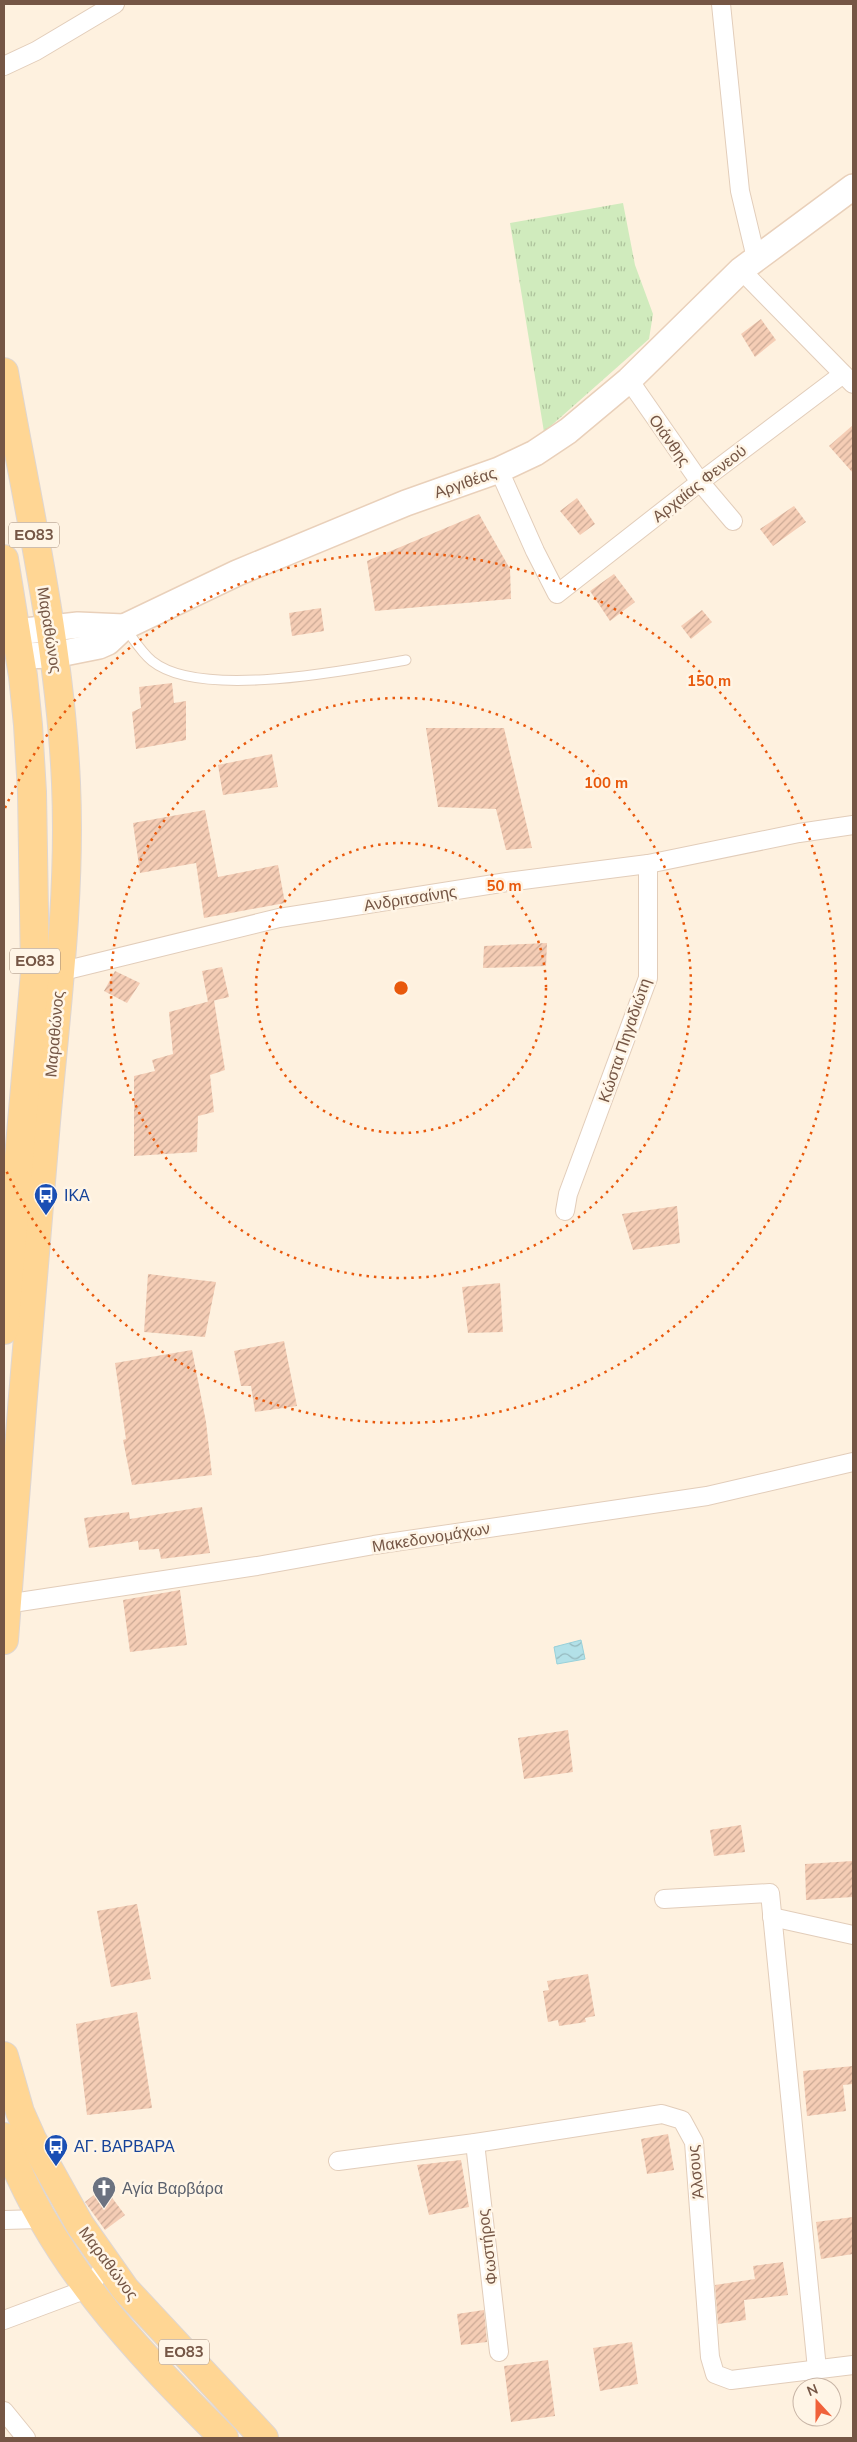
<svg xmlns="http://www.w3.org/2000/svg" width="857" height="2442" font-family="'Nunito Sans',sans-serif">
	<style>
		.grass { fill: url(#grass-tufts) }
		.water { fill: url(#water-waves); stroke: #98d1da }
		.building { fill: url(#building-hatch) }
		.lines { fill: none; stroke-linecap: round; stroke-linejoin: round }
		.lane-casing { stroke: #e2cdba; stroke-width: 11 }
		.street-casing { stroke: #e2cdba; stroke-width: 20 }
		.secondary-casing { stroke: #e9d0ba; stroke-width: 28 }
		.primary-casing { stroke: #ded6d2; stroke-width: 30 }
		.lane { stroke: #fff; stroke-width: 9 }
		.street { stroke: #fff; stroke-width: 18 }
		.secondary { stroke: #fff; stroke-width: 25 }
		.primary { stroke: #ffd694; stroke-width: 28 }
		.ring { fill: none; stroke: #e8590c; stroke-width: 2.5; stroke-dasharray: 2.5 5 }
		.labels { text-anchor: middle; stroke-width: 5; stroke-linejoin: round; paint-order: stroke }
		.shield { fill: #fff5e6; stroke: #9e8675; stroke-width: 1 }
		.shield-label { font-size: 15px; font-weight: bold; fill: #755645 }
		.street-label { font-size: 16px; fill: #755645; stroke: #fff5e6 }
		.transit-label { font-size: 16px; fill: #164399; stroke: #fff5e6; text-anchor: start }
		.worship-label { font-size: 16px; fill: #5b616d; stroke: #fff5e6; text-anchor: start }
		.centre { fill: #e8590c; stroke: #fff5e6; stroke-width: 2.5 }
		.ring-label { font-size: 15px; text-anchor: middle; font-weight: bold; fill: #e8590c; stroke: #fff5e6; stroke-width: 5; stroke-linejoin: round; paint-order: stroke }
	</style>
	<defs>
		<pattern id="grass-tufts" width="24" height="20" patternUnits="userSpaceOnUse" patternTransform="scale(1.25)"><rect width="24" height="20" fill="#d0ebbd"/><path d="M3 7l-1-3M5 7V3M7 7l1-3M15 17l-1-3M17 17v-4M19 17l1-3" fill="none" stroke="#adc19b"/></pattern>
		<pattern id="water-waves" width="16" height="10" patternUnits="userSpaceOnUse" patternTransform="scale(1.25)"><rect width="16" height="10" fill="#b3e1e8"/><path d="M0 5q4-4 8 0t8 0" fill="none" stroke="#96b9be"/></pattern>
		<pattern id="building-hatch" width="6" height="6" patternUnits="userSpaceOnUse" patternTransform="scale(1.25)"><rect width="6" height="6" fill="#f5cdb5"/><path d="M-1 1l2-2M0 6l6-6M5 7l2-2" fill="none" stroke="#cba995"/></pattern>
	</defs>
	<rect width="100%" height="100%" fill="#fef1df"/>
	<!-- grass -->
	<path class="grass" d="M623,203l12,62 18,49 -4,25 -105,93 -34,-209z"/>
	<!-- water -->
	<path class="water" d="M581,1640l4,19 -28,5 -3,-17z"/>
	<!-- building -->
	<g class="building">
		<path d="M761,319l15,21 -21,17 -14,-23z"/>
		<path d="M853,425v48l-24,-27z"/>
		<path d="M577,498l18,26 -15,11 -20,-24z"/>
		<path d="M794,506l12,16 -33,24 -13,-17z"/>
		<path d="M479,514l31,55 1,30 -136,12 -8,-50z"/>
		<path d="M614,574l21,28 -25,19 -20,-30z"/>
		<path d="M321,608l3,23 -32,5 -3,-23z"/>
		<path d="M702,610l10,12 -21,17 -10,-13z"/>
		<path d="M172,683l2,20 12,-2v39l-50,9 -4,-37 9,-4 -2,-21z"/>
		<path d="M426,728h78l28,120 -26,2 -10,-41 -58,-2z"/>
		<path d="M272,754l6,33 -55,8 -5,-30z"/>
		<path d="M205,810l13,67 60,-12 7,38 -81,15 -8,-55 -56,10 -7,-50z"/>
		<path d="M547,943l-1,23 -63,2 1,-22z"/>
		<path d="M222,967l7,30 -21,5 -6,-31z"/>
		<path d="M115,971l25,12 -13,20 -23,-12z"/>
		<path d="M214,1000l11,70 -15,5 4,37 -16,4 -1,36 -63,4v-80l21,-5 -3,-11 21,-6 -4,-42z"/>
		<path d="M677,1206l3,37 -47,7 -11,-36z"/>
		<path d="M148,1274l68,8 -11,55 -61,-5z"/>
		<path d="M500,1283l3,49 -35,1 -6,-46z"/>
		<path d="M284,1341l13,65 -42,6 -4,-26h-10l-7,-35z"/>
		<path d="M192,1350l14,72 6,53 -80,10 -9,-45 3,-1 -11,-76z"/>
		<path d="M202,1507l8,46 -49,6 -2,-10 -20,1 -1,-9 -49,7 -5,-30 45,-6 1,7z"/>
		<path d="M180,1590l7,55 -57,7 -7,-52z"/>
		<path d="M568,1730l5,42 -49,7 -6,-41z"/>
		<path d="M741,1825l4,27 -31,4 -4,-26z"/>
		<path d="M853,1861v36l-47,3 -1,-36z"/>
		<path d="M137,1904l14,75 -40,8 -14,-76z"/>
		<path d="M588,1974l7,42 -10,2 1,4 -27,4 -1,-6 -10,2 -5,-31 6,-1 -2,-9z"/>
		<path d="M137,2012l15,96 -65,7 -11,-91z"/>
		<path d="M853,2066v18l-10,1 3,26 -39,5 -4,-45z"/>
		<path d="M668,2134l6,36 -27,4 -6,-35z"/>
		<path d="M461,2160l8,47 -40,8 -12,-50z"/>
		<path d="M104,2187l21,28 -20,15 -20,-28z"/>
		<path d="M853,2217v37l-32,5 -5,-37z"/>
		<path d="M783,2262l5,33 -44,5 2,20 -28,4 -3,-39 40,-6 -2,-13z"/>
		<path d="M484,2310l3,32 -26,3 -4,-31z"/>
		<path d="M632,2342l6,42 -38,7 -7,-43z"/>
		<path d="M548,2360l7,56 -44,6 -7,-56z"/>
	</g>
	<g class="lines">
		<!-- lane casing -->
		<g class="lane-casing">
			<path id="lane" d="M126,629c8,11 16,24 26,32 48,39 196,9 254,-1"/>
		</g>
		<!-- street casing -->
		<g class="street-casing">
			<g id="street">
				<path d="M721,4l19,187 16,67"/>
				<path d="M4,66l32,-15 79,-47"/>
				<path d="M741,270l112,114"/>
				<path d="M629,380l71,102 33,39"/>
				<path d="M499,470l36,81 22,43 143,-112 143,-108"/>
				<path d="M59,972l220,-54 228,-36 141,-18 151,-31 54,-8"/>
				<path d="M565,1211l3,-17 80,-216v-114"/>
				<path d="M6,1604l251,-38 117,-21 333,-49 146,-34"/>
				<path d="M664,1899l106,-6 47,476"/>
				<path d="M772,1917l81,18"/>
				<path d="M475,2143l24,209"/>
				<path d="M338,2161l137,-18 187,-29 20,6 12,22 16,215 5,17 16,6 122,-15"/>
				<path d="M4,2220l37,-1"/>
				<path d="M4,2320l83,-31 20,-25"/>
				<path d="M4,2411l22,27"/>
			</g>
		</g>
		<!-- secondary casing -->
		<g class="secondary-casing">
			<g id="secondary">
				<path d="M16,632l62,-7 46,2"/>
				<path d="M20,656l34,-1 45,-9 9,-4 16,-15 113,-54 169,-70 93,-33 36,-17 33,-22 61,-51 112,-110 112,-83"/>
			</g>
		</g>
		<!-- primary casing -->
		<g class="primary-casing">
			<g id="primary">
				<path d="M4,372c24,136 56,272 62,411 5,113 -10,227 -20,339 -15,173 -29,345 -42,518"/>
				<path d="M4,559l19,117 5,49 4,67 3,180 -31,358"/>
				<path d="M4,2056l16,56 12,27 48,86 45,64 139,149"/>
				<path d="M4,2137c44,121 130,212 220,301"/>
			</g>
		</g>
		<!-- lane -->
		<use href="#lane" class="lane"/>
		<!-- street -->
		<use href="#street" class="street"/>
		<!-- secondary -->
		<use href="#secondary" class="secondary"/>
		<!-- primary -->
		<use href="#primary" class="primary"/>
	</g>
	<!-- distance rings -->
	<g class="ring">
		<circle cx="401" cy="988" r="145"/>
		<circle cx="401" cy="988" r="290"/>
		<path d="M5 808A435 435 0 1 1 5 1168"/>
	</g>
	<!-- icons -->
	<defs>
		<g id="bus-pin" transform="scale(1.25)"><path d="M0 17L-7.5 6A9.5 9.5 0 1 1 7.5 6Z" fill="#1a4fb4" stroke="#fff5e6"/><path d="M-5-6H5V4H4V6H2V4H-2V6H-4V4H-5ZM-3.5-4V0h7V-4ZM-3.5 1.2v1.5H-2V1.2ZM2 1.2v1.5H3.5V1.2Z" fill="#fff"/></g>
		<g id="church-pin" transform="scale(1.25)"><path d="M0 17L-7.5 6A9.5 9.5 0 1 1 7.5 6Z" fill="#6b7280" stroke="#fff5e6"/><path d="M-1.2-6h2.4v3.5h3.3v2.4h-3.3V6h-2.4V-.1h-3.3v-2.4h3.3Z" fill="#fff"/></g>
	</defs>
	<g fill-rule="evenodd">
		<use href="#bus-pin" x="46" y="1195"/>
		<use href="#bus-pin" x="56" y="2146"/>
		<use href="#church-pin" x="104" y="2188"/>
	</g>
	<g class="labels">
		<!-- shield labels -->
		<g class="shield">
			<rect x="9" y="522.5" width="50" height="25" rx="4"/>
			<rect x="10" y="948.5" width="50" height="25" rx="4"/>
			<rect x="159" y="2339.5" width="50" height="25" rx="4"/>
		</g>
		<g class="shield-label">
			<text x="34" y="540">ΕΟ83</text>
			<text x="35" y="966">ΕΟ83</text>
			<text x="184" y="2357">ΕΟ83</text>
		</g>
		<!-- street labels -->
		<g class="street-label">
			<text transform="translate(670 440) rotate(55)" y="6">Οιάνθης</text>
			<text transform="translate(465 482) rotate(-19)" y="6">Αργιθέας</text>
			<text transform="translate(699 483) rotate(-38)" y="6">Αρχαίας Φενεού</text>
			<text transform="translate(50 630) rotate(81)" y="6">Μαραθώνος</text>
			<text transform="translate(410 898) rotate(-9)" y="6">Ανδριτσαίνης</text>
			<text transform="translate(54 1034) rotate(-85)" y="6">Μαραθώνος</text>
			<text transform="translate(624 1040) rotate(-71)" y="6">Κώστα Πηγαδιώτη</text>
			<text transform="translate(431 1537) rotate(-9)" y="6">Μακεδονομάχων</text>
			<text transform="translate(695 2172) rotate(-96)" y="6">Άλσους</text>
			<text transform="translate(487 2247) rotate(-97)" y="6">Φωστήρος</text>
			<text transform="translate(109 2263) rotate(53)" y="6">Μαραθώνος</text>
		</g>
		<!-- transit labels -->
		<g class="transit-label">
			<text x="64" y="1201">ΙΚΑ</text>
			<text x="74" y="2152">ΑΓ. ΒΑΡΒΑΡΑ</text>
		</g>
		<!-- worship labels -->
		<g class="worship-label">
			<text x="122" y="2194">Αγία Βαρβάρα</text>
		</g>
	</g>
	<circle cx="401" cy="988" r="8" class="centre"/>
	<g class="ring-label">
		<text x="709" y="686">150 m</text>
		<text x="606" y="788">100 m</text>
		<text x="504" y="891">50 m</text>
	</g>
	<!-- border -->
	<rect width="857" height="2442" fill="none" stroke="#755645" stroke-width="10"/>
	<!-- north arrow -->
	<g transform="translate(817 2402) rotate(339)"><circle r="24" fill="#fff5e6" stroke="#c8b5a6"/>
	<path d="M0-4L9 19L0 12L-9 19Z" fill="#f0623b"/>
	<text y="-8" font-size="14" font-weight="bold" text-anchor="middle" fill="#755645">N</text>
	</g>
</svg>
